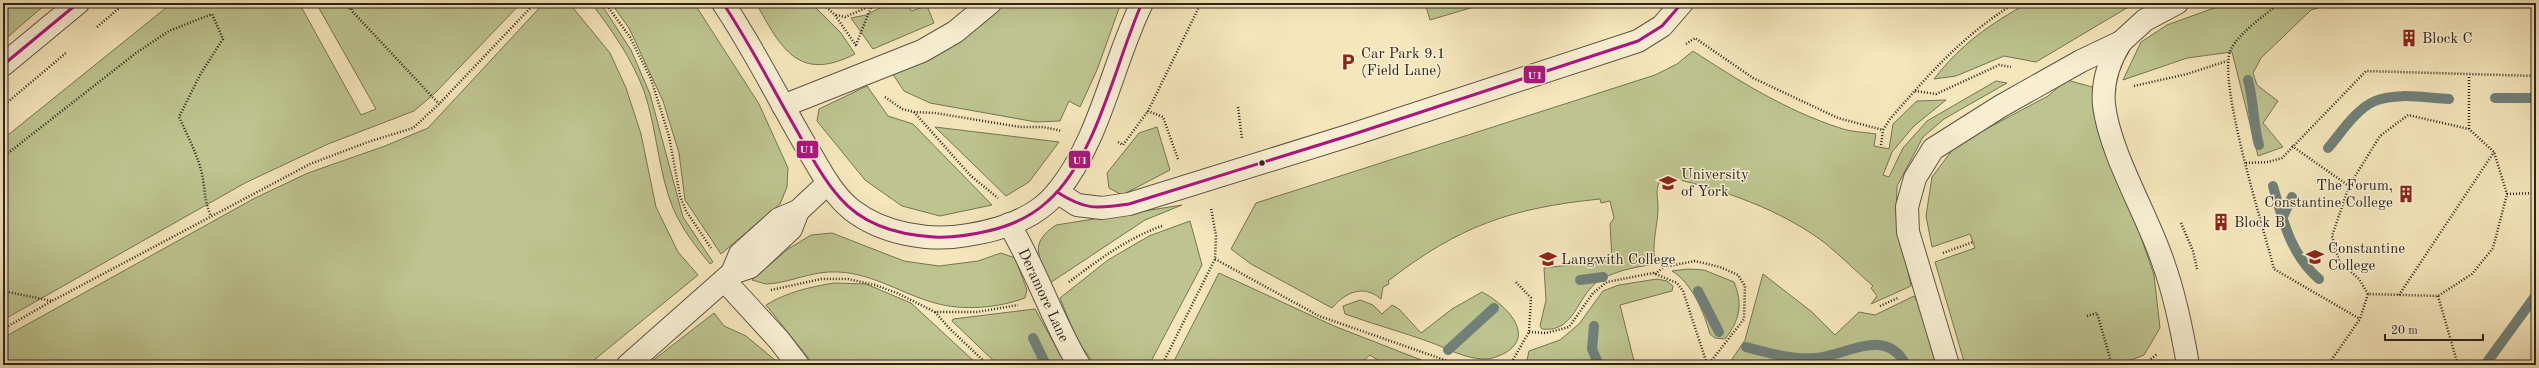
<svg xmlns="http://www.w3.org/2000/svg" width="2539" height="368" font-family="'Old Standard TT',serif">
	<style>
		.green { fill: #bdc48f; stroke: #757456 }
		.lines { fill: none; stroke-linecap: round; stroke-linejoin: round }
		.stream { stroke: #708079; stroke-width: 10 }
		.minor-casing { stroke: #5f5444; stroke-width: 24 }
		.path { stroke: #2d231c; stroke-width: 2.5; stroke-dasharray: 1 2; stroke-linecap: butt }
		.minor { stroke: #f8efd3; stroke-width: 22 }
		.bus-1-casing { stroke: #f8efd3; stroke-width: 6 }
		.bus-1 { stroke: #ad1380; stroke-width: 3 }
		.bus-dot { fill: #2d231c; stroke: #f8efd3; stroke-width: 1.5 }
		.labels { text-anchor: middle; stroke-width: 3; stroke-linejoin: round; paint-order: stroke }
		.poi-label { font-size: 15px; fill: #2d231c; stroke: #f8efd3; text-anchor: start }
		.street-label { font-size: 15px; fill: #2d231c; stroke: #f8efd3 }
		.line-badge { stroke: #f8efd3; stroke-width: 1.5 }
		.badge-label { font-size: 11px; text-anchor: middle; font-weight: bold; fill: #fff }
	</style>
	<rect width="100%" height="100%" fill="#f5e6bb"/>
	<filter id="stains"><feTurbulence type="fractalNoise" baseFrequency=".005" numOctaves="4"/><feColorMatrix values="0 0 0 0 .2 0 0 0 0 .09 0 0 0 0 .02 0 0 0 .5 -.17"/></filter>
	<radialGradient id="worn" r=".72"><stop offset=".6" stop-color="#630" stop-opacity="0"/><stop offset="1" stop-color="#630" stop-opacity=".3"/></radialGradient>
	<!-- green -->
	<g class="green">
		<path d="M3,3h44l-44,38z"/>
		<path d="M172,3h127l62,112 15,-6 -60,-106h205l-86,90 -21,18 -86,33 -83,39 -242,137v-181z"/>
		<path d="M544,3h25l41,50 16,35 15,46 15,73 22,45 20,23 -110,90h-585v-27l7,-4 245,-136 53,-25 77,-27 43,-18z"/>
		<path d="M591,3h8l6,7 26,40 19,44 33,123 30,45 -3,2c-14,-17 -28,-35 -37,-56 -15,-37 -16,-79 -29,-117 -12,-32 -32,-61 -53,-88z"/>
		<path d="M611,3h83l65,101 29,64 -1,19 -7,17 -59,50 -36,-54 -6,-47 -16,-52 -34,-73z"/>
		<path d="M756,3h55l30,30 14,21c-57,29 -74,-6 -99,-51z"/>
		<path d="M890,3h18l3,8 16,-5 7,17 -61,26 -22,-31 15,-3z"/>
		<path d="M1006,3h115l-24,67 -17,37 -11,-6 -9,20 -24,1 -106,-19 -26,-12 -12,-18 44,-24z"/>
		<path d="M1425,3h62l-57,17z"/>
		<path d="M2028,3h107l-99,59 -32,-6 -48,20 -22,3c27,-35 56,-55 94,-76z"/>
		<path d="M2228,3h107l-24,7 -50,48 -8,15 4,12 21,16 -15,22 20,24 -25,9 -26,-104 -45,6 -64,22 18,-38 26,-17z"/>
		<path d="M1693,51c46,30 94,60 147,77 11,4 24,4 36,6l-2,12 15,3 4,-25 24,-23 29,-1 -32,26 -22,26 -9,23 6,2 14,-29 24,-27 69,-40 11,2 -63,36 -21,18 -26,49 -1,29 15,71 -40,18 6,-8 -6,-8 2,-2c-16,-14 -31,-29 -48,-43 -44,-33 -100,-53 -154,-65l-1,4 -10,-1c-5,9 -2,16 -2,26 0,16 -5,31 -4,48l9,8c-21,3 -44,6 -63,17 -24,15 -24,53 -58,49l-2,-3 6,-26 -2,-32 68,-8 -2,-36 4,-6 -4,-17 -9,2 -1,-4c-89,9 -141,27 -212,82l1,3 -6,3 -2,12c-18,-15 -35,-7 -49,9l-81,-44 -20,-15 25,-46 399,-128 22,-11z"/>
		<path d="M2067,80l29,8 -3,22 14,28 47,137 6,53 -16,27 -26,10h-153l-30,-103 40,-14 -5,-14 -38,13 -6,-31 6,-39 24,-32 92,-49z"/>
		<path d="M867,86l21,30 25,8 79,81 -52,11 -38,-10 -37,-26 -48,-59 2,-12z"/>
		<path d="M935,127l124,15 -30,40 -23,14z"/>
		<path d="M1157,127l13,43 -48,25 -13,-7 -2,-15 32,-40z"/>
		<path d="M1182,205l-37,15 -95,63c-11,-27 -22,-39 6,-58z"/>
		<path d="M1190,221l12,44 -53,100h-54l-18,-25 -17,-42 48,-38 41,-24z"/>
		<path d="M832,233l72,28 35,5 39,-5 23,-8 14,5 12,32 -2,8c-27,10 -62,13 -90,5 -33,-9 -61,-29 -96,-31 -26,-2 -49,11 -72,12 -4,0 -10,-3 -15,-4l36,-31 23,-14z"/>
		<path d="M1688,269l16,1 30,12c9,22 6,38 -9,57l-10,-1 -5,-4c-6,-22 -18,-51 -38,-63z"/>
		<path d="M1219,273l115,53 100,39h-49l-15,-10 -12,10h-186z"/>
		<path d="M1763,274l49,38 23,23 24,-23 16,3 39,-19 5,9 18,60h-209l17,-25z"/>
		<path d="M1657,279l10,2 6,5 -1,5 -52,14 15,60h-109l3,-14 31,-11 19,-16 24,-33 16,-6z"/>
		<path d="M834,283l32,1 45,19 67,62h-164l-48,-60c21,-13 44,-18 68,-22z"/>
		<path d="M1482,292c20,10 56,42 23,61 -6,3 -13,6 -20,6 -19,0 -37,-10 -55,-17 -28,-10 -57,-18 -85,-28l-2,-8 17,-6 13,5 9,9 10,-9 7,4 22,24 31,-24z"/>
		<path d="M1035,309l31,56h-68l-46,-44 1,-2z"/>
		<path d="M714,313l10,13 22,10 35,29h-134z"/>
	</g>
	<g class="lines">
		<!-- stream -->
		<g class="stream">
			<path d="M2248,80c6,22 5,44 11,65"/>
			<path d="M2495,98h41"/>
			<path d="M2328,148c13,-15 28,-39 47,-47 22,-9 52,-3 74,-2"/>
			<path d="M2273,186c10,35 18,69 46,93"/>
			<path d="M2282,219l10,-22"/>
			<path d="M1580,280l23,-3"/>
			<path d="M1698,291l21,41"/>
			<path d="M1594,326l-2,23 7,16"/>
			<path d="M1033,338l13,27"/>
			<path d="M1746,347c22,6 47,13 70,11 32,-3 70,-32 90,7"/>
			<path d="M1448,350l46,-42"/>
			<path d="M2485,365l51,-70"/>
		</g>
		<!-- minor casing -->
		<g class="minor-casing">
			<g id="minor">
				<path d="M723,3c32,47 57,100 87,150 12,20 23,42 42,57 31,24 78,32 116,25 32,-5 69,-17 90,-44 43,-54 54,-127 84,-188"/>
				<path d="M2121,42c-12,19 -19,41 -17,63 6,49 43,109 59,157 12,33 19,68 25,103"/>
				<path d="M3,65l75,-62"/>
				<path d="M783,106l139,-55 33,-19 35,-29"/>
				<path d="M1057,192l20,13 25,3 27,-4 222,-69 287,-94 24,-15 20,-23"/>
				<path d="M1009,224c27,45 43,96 70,141"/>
				<path d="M732,273l18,-6 41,-38 7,-18"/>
				<path d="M724,280l55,60 19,25"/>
				<path d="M628,365l104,-92 8,-19 39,-35 19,-8 30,-28"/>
				<path d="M1948,365l-40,-133 -1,-25 8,-29 18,-29 68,-43 80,-45 40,-19 24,-22 32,-17"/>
			</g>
		</g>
		<!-- path -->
		<g class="path">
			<path d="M346,3l4,6"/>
			<path d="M350,3l2,8 87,93"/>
			<path d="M605,3l25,34 21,42 18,57 11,60 6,15 25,37"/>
			<path d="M822,3l13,12 22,32"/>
			<path d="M2280,3c-14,11 -40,29 -49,46 -15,30 33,180 43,220l86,50"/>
			<path d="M836,15l9,2 32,-14"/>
			<path d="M97,27l28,-24"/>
			<path d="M1686,44l9,-6 58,40 85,40 45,12 7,-11c39,-45 73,-84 125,-116"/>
			<path d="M856,45l15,-38"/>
			<path d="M2134,86l53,-12 40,-13"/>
			<path d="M1915,91l21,3 63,-29 12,2"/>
			<path d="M885,97l17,12 12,3 21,1 85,14h23l19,4"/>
			<path d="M3,106l64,-54"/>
			<path d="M1238,107l4,32"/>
			<path d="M914,112l57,64 27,22"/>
			<path d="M2469,129v-54"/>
			<path d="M1118,142l5,3 25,-34"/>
			<path d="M1881,145l2,-15"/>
			<path d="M2292,146l57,40"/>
			<path d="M3,157l133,-104 33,-22 43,-17 11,25 -22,34 -22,44c9,20 20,40 24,62 2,13 2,24 8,37"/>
			<path d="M1178,159l-15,-42 -15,-6 53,-108"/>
			<path d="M2246,163l22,-1 14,-4 84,-87 170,5"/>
			<path d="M2181,223l12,28 4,18"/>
			<path d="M1943,253l30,-11"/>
			<path d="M1215,259l104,57 140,49"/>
			<path d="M1655,274l9,-7 31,-6 25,6 18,8 7,11 -1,33 -36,46"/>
			<path d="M1069,282c29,-22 59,-44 93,-56"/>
			<path d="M771,290l50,-11h27l27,6 22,8 38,19h42l41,-7"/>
			<path d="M3,291l49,10"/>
			<path d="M2368,294l-9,-15 -20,-18 -7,-25 17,-50 31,-50 28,-21 61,14 25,23 13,42"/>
			<path d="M2399,295l95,-143"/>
			<path d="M2438,296l20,69"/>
			<path d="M1880,306l18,-8"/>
			<path d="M935,312l15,17 38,36"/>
			<path d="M2087,316l10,-3 15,52"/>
			<path d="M3,329l49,-28 258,-137 58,-22 45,-14 26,-24 96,-101"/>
			<path d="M1529,332l17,1 23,-6 24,-34 14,-11 46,-9 24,10 6,8 24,73"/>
			<path d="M1162,365l53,-106 1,-23 -5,-28"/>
			<path d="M1510,365l19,-33 2,-34 -15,-16"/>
			<path d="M2144,365l13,-11"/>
			<path d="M2328,365l32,-46 8,-25 70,2 34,-22 21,-26 14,-54 29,-1"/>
		</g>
		<!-- minor -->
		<use href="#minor" class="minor"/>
		<!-- bus-1 casing -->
		<g class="bus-1-casing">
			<g id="bus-1">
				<path d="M723,3c27,41 49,84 73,126 13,23 26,49 44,69 23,27 60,37 94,39 18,1 37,-2 54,-6 22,-5 44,-15 60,-30 48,-42 68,-140 94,-198"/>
				<path d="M3,65l75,-62"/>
				<path d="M1057,192c28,18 39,17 72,12l222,-69 287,-94 24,-15 20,-23"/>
			</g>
		</g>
		<!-- bus-1 -->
		<use href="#bus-1" class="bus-1"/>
	</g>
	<!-- icons -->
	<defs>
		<g id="building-bare" transform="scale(1.38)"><path d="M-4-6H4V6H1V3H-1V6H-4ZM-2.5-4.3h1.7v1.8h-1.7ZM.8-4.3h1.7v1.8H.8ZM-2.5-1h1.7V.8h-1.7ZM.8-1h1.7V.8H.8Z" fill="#8f2418" stroke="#f8efd3" stroke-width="2.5" paint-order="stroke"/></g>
		<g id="parking-bare" transform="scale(1.38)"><path d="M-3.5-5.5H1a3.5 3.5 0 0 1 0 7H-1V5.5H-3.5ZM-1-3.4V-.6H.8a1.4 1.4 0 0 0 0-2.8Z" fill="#8f2418" stroke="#f8efd3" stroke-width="2.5" paint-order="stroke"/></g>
		<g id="university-bare" transform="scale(1.38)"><path d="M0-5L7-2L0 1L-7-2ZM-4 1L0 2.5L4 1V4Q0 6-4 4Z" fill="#8f2418" stroke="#f8efd3" stroke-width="2.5" paint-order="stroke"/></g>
	</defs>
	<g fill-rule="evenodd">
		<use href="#building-bare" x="2409" y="38"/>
		<use href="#parking-bare" x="1348" y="62"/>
		<use href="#university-bare" x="1668" y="183"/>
		<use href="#building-bare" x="2406" y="194"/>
		<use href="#building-bare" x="2221" y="222"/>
		<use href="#university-bare" x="2315" y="257"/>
		<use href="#university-bare" x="1548" y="259"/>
	</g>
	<!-- markers -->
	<circle class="bus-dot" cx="1262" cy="163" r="3.5"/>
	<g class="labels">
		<!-- poi labels -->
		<g class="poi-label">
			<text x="2422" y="43">Block C</text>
			<text x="1361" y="58">Car Park 9.1<tspan x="1361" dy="17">(Field Lane)</tspan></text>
			<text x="1681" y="179">University<tspan x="1681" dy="17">of York</tspan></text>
			<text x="2393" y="190" text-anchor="end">The Forum,<tspan x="2393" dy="17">Constantine College</tspan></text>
			<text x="2234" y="227">Block B</text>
			<text x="2328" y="253">Constantine<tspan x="2328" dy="17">College</tspan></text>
			<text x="1561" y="264">Langwith College</text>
		</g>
		<!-- street labels -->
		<g class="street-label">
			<text transform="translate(1044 295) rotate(65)" y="5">Deramore Lane</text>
		</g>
	</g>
	<g class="line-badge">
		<rect x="1523" y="65" width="23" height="19" rx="4" fill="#ad1380"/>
		<rect x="796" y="140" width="23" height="19" rx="4" fill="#ad1380"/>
		<rect x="1068" y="150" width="23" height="19" rx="4" fill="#ad1380"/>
	</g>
	<g class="badge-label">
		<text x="1535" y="79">U1</text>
		<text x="807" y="153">U1</text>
		<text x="1080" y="164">U1</text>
	</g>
	<!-- margin -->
	<rect width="2539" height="368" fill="none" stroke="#f5e6bb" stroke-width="16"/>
	<rect x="4" y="4" width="2531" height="360" fill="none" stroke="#2d231c" stroke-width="2"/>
	<rect x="8" y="8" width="2523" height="352" fill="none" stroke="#2d231c"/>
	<!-- scale -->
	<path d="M2385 334v6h98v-6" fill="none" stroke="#2d231c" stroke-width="2"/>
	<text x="2391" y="334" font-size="12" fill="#2d231c" stroke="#f8efd3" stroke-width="3" paint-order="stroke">20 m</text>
	<rect width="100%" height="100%" filter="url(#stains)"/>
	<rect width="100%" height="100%" fill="url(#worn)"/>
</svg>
